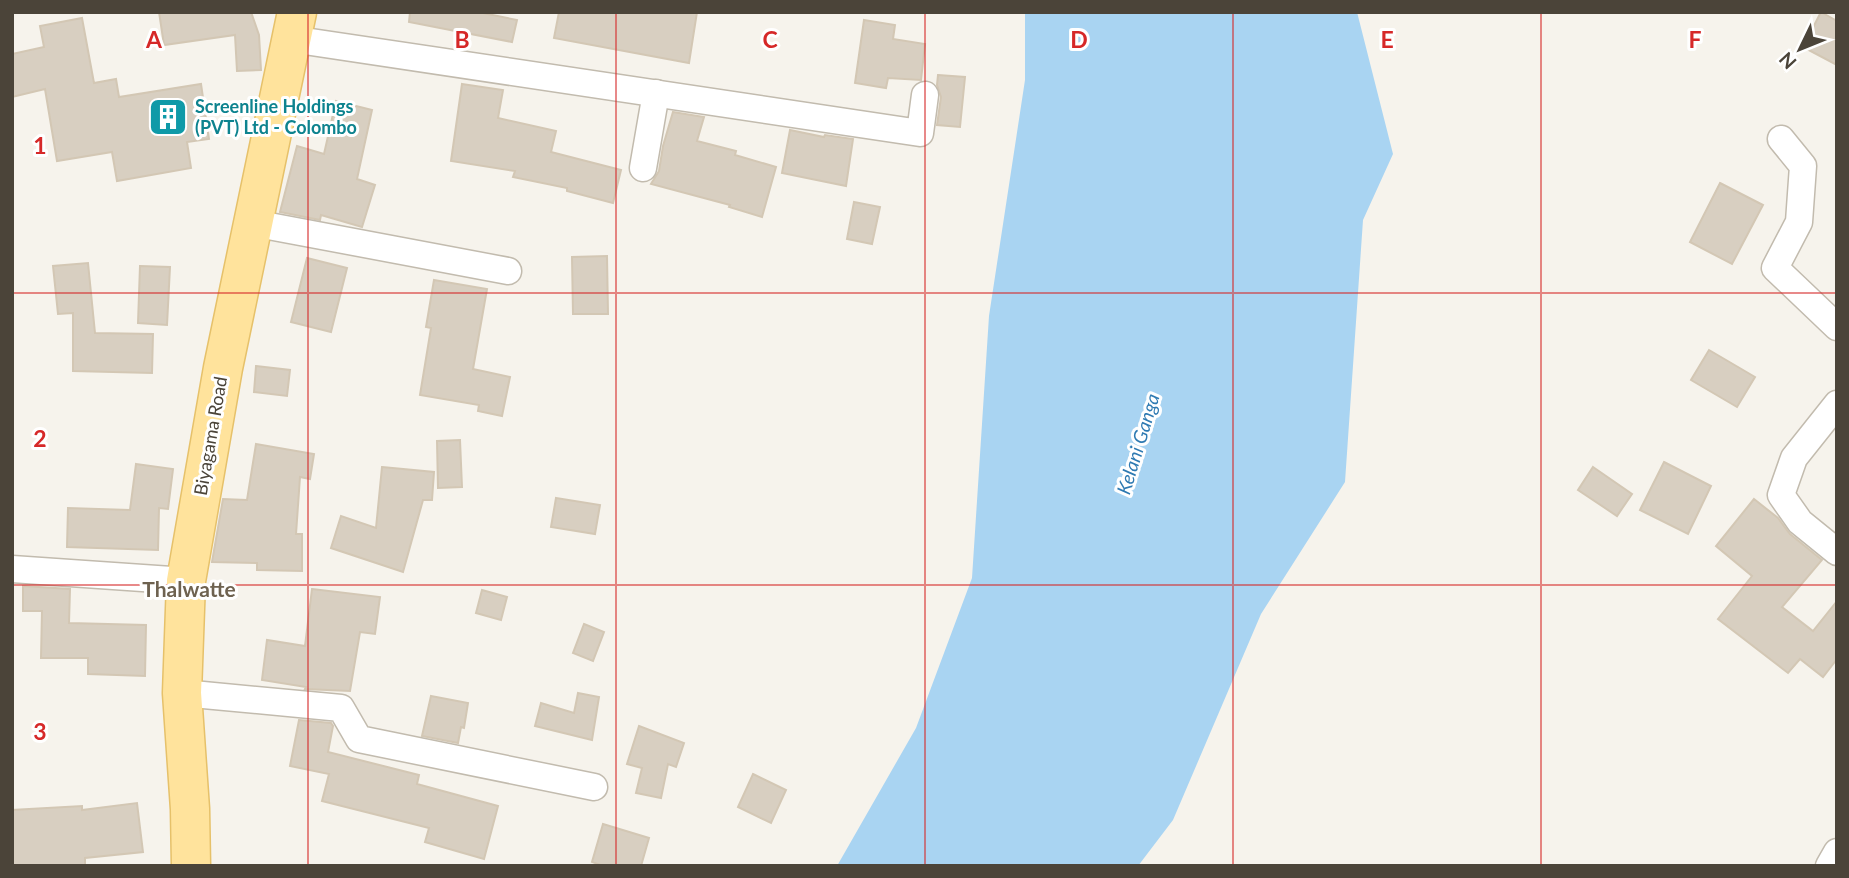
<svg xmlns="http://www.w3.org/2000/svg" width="1849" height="878" font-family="Lato,sans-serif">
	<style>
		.water { fill: #a9d4f2 }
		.building { fill: #d8cfc1; stroke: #d3c7b4; stroke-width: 2 }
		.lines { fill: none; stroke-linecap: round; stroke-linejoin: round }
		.street-casing { stroke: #c2bbae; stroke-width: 29 }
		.primary-casing { stroke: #e6c16a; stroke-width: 41 }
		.street { stroke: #fff; stroke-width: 26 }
		.primary { stroke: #ffe39c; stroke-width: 38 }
		.grid { fill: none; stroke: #d62828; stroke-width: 2; stroke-opacity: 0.55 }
		.labels { text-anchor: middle; stroke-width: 6; stroke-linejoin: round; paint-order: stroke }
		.culture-label { font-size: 18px; font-weight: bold; fill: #0d838f; stroke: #fff; text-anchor: start }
		.street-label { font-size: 18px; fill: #4b4439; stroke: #fff }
		.water-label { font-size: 19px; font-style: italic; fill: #2e7ab2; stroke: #fff }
		.quarter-label { font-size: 21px; font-weight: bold; fill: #6e6250; stroke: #fff }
		.grid-label { font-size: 23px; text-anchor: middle; font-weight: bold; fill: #d62828; stroke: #fff; stroke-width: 6; stroke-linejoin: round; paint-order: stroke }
	</style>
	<rect width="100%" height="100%" fill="#f6f3ec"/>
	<!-- water -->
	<path class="water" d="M1025,12h332l36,142 -30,66 -18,262 -84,132 -88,206 -35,46h-301l79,-138 56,-150 17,-262 36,-236z"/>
	<!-- building -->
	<g class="building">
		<path d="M159,12h92l8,23 2,35 -24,1 -2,-36 -71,10z"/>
		<path d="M410,12h68l39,8 -5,22 -103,-20z"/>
		<path d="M559,12h138l-8,51 -135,-25z"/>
		<path d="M1821,12l16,9v44l-34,-18z"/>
		<path d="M82,18l12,65 22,-4 3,18 82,-13 8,55 -22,3 4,26 -74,13 -5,-29 -55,9 -12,-72 -33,8v-43l32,-7 -4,-21z"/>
		<path d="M864,20l31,5 -2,14 32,5 -4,36 -33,-2 -2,10 -31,-5z"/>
		<path d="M938,75l27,2 -5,50 -23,-2 4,-28 -4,-12z"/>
		<path d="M462,84l41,6 -5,28 58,13 -5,21 70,18 -8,33 -46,-12v-3l-54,-11 2,-6 -64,-10z"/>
		<path d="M336,101l36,9 -15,69 18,6 -13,42 -41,-12 -1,5 -40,-8 17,-66 27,8z"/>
		<path d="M673,112l31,5 -7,24 39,10 -1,4 41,12 -14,50 -33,-10 1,-2 -79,-21 8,-13 4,-25z"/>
		<path d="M790,130l34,7 1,-2 28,4 -7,47 -64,-13z"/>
		<path d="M1720,183l43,22 -31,59 -42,-22z"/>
		<path d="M854,202l26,5 -8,37 -25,-5z"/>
		<path d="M607,256l1,58h-35l-1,-57z"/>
		<path d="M307,258l40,10 -16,64 -40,-10z"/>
		<path d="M88,263l7,70 58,1 -1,39 -79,-2v-58l-15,1 -5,-48z"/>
		<path d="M140,266l30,1 -3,58 -29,-2z"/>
		<path d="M434,280l53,9 -14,80 37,8 -8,39 -24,-5 1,-6 -59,-10 11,-67 -5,-1z"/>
		<path d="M1709,350l46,27 -18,30 -46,-27z"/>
		<path d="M256,366l34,4 -3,26 -33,-4z"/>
		<path d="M460,440l2,47 -24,1 -1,-47z"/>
		<path d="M256,444l58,10 -4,25 -10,-2 -4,57h6v37l-45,-1v-7l-45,-1 11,-63 24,1z"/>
		<path d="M1664,462l47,24 -23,48 -48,-24z"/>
		<path d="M136,464l37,5 -5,40 -9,-1 -1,42 -91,-3 1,-39 62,2z"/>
		<path d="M382,467l52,5 -2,28h-9l-20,72 -72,-24 10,-32 35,12z"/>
		<path d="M1593,467l39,27 -15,22 -39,-26z"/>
		<path d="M556,498l44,7 -5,29 -44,-7z"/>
		<path d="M1754,499l24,19 12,16 32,26 -40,47 31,24 24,-30v58l-14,18 -23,-18 -12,14 -70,-54 34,-43 -36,-30z"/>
		<path d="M23,586l47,3 -1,34 77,2 -1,51 -57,-2v-16h-47l1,-47h-19z"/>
		<path d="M312,589l68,8 -5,37 -15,-2 -10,59 -45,-2 1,-2 -44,-7 5,-40 38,6z"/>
		<path d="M482,590l25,7 -6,23 -25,-7z"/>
		<path d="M584,624l20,8 -11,29 -20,-8z"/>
		<path d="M578,693l21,4 -7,43 -57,-14 6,-23 33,10z"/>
		<path d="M431,696l37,7 -4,25 -3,-1 -3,16 -36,-7z"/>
		<path d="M299,720l32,3 2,3 -5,26 91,23 -2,9 81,22 -14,53 -59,-17 4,-14 -107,-27 7,-27 -39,-8z"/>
		<path d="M639,726l45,17 -8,24 -8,-3 -7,34 -25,-5 6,-25 -15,-4z"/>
		<path d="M753,774l33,16 -15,33 -33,-16z"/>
		<path d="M137,803l6,49 -58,6v8h-73v-56l70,-4v4z"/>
		<path d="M603,824l46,14 -8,28h-38l-11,-4z"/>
	</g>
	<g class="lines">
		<!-- street casing -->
		<g class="street-casing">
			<g id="street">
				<path d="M291,39l629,94 5,-38"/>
				<path d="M1781,139l22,27 -4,56 -24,46 62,59"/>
				<path d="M643,168l13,-75"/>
				<path d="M253,223l255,48"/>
				<path d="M1837,404l-43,54 -13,37 19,27 37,30"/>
				<path d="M12,569l174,12"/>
				<path d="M182,693l159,15 18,31 235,48"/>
				<path d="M1829,866l8,-14"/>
			</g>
		</g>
		<!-- primary casing -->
		<g class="primary-casing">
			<path id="primary" d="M191,866l-1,-57 -8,-116 4,-112 37,-213 74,-356"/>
		</g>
		<!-- street -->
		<use href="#street" class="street"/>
		<!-- primary -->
		<use href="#primary" class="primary"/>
	</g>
	<!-- grid -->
	<path class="grid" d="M308,12v854M616,12v854M925,12v854M1233,12v854M1541,12v854M12,293h1825M12,585h1825"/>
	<!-- icons -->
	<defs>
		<g id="building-square" transform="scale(2.0125)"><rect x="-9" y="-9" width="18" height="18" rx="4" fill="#0f9aa8" stroke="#fff"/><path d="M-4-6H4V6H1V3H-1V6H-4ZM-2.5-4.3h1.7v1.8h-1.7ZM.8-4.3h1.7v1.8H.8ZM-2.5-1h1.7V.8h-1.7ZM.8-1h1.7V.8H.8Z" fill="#fff"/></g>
	</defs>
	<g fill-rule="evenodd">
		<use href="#building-square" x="168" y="117"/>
	</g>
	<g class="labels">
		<!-- culture labels -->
		<g class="culture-label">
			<text x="195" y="113">Screenline Holdings<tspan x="195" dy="21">(PVT) Ltd - Colombo</tspan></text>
		</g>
		<!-- street labels -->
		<g class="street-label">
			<text transform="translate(211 436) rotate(-80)" y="6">Biyagama Road</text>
		</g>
		<!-- water labels -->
		<g class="water-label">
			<text transform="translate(1138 444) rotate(-73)" y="7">Kelani Ganga</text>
		</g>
		<!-- quarter labels -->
		<g class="quarter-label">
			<text x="189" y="597">Thalwatte</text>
		</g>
	</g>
	<g class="grid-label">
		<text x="154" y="48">A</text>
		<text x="462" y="48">B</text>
		<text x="770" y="48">C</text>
		<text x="1079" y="48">D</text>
		<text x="1387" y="48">E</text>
		<text x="1695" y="48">F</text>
		<text x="40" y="154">1</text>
		<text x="40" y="447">2</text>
		<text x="40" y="740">3</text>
	</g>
	<!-- border -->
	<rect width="1849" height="878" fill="none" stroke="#4b4439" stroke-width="28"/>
	<!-- north arrow -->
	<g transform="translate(1800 49) rotate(227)" stroke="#ffffff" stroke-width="5" paint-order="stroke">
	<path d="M0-5L12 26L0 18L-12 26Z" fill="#4b4439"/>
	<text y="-10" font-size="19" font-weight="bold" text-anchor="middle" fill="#4b4439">N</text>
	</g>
</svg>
